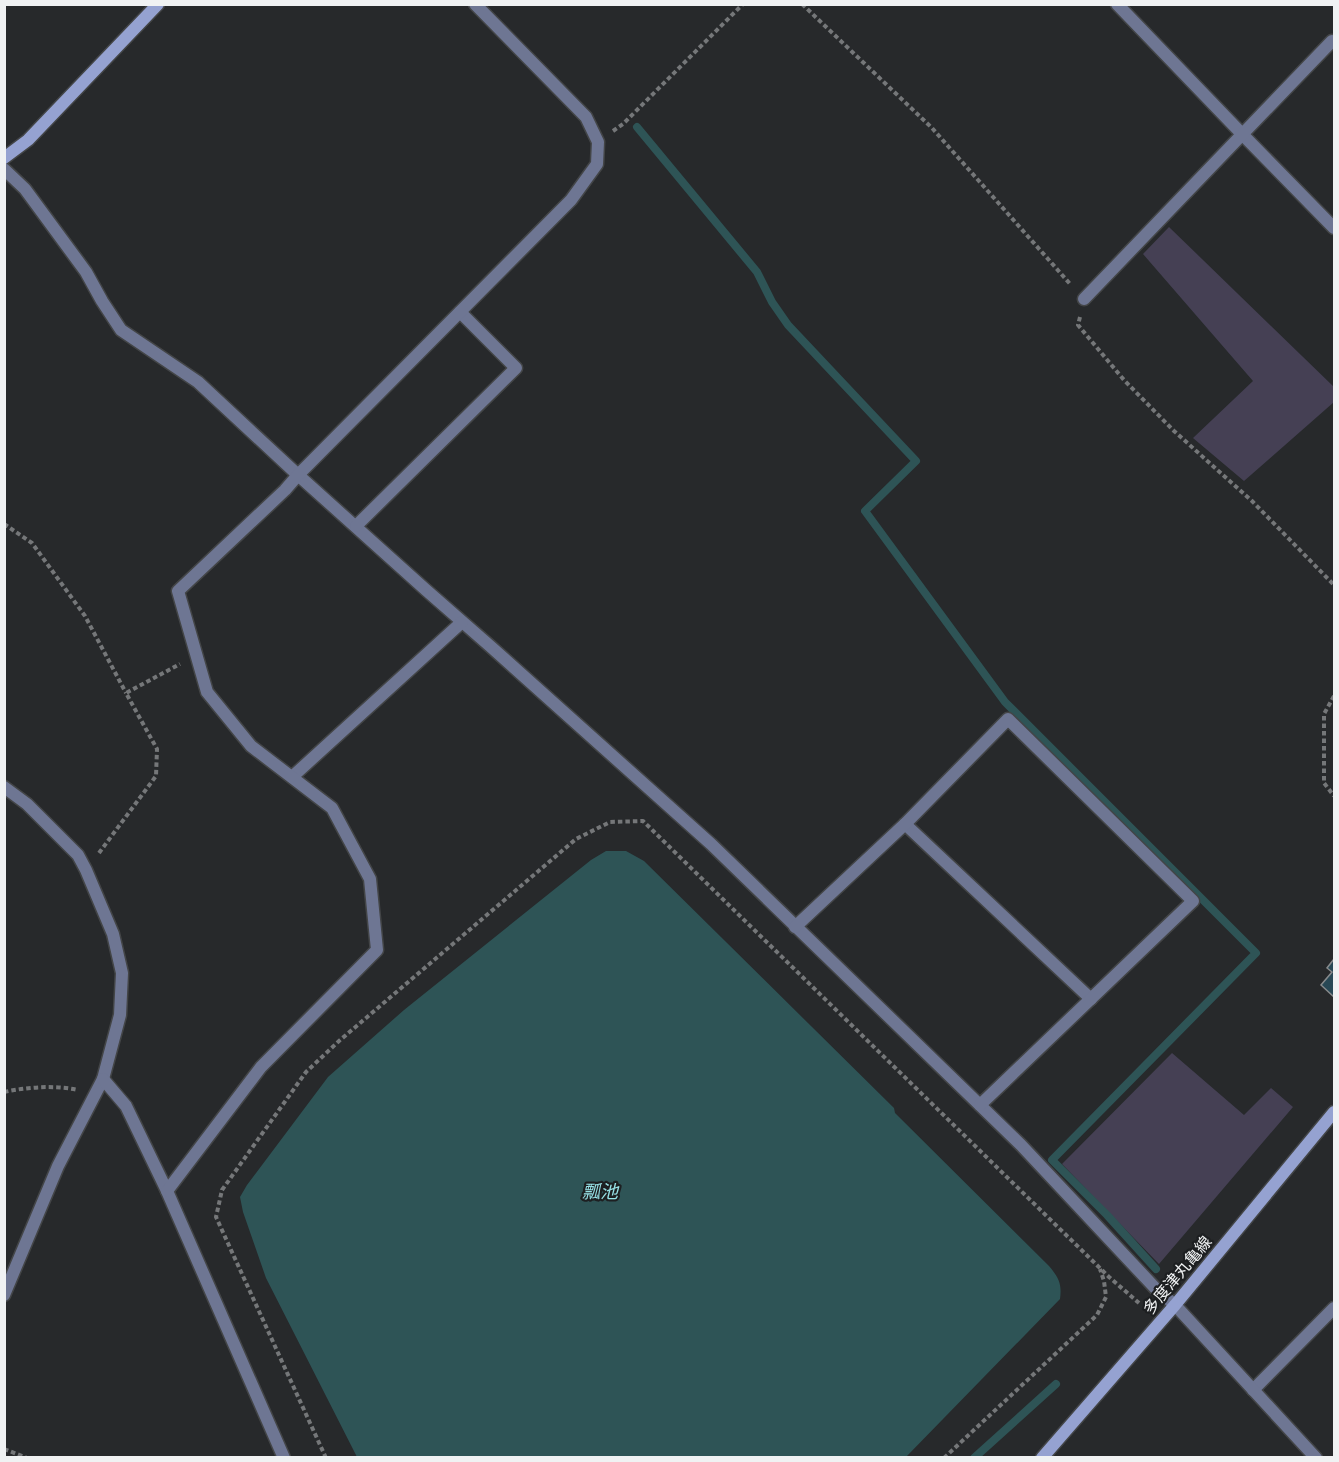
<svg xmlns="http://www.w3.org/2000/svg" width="1339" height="1462" font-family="'Varela Round','Noto Sans JP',sans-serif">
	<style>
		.green { fill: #454054 }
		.water { fill: #2e5456 }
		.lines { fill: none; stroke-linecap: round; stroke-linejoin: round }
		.stream { stroke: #2e5456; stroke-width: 8 }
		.building { fill: #284855; stroke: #878a8c; stroke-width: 1.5 }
		.lane-casing { stroke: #434547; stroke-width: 15 }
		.street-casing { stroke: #434547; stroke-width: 15 }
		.secondary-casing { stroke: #434547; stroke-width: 15 }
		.path { stroke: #757779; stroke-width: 4; stroke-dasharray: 4.5 3; stroke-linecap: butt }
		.lane { stroke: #6e7693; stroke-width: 12 }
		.street { stroke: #6e7693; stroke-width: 12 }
		.secondary { stroke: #95a2d1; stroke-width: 12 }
		.labels { text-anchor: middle; stroke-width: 4.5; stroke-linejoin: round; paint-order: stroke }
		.street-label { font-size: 16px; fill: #f0f2f3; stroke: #1d1f21 }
		.water-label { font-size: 18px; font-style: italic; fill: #97e1e6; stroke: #1d1f21 }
	</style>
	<rect width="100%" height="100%" fill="#27292b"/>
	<!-- green -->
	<g class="green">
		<path d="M1169,227l165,160v15l-90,79 -51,-43 60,-57 -110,-127z"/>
		<path d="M1172,1053l72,62 27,-27 22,19 -134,157 -97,-100z"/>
	</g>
	<!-- water -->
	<path class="water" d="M606,851h20l18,10 250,247 1,5 154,153c10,12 13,18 11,33l-154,158h-549l-91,-179 -23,-66 -3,-15 7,-12 81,-108 76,-67 187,-150z"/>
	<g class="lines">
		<!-- stream -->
		<g class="stream">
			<path d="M637,127l120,145 15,30 16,23 128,136 -51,50 140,191 251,251 -204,207 55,55 49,54"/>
			<path d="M974,1458l82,-74"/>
		</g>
	</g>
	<!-- building -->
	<path class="building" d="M1334,959v38l-13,-12 11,-13 -5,-4z"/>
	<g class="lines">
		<!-- lane casing -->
		<g class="lane-casing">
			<path id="lane" d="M1253,1390l81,-82"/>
		</g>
		<!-- street casing -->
		<g class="street-casing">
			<g id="street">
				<path d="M1117,4l126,131 91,93"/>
				<path d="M4,169l21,20 61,83 16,29 19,29 77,52 100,93 128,115 64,56 221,198 310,301 136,145 18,15 141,153"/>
				<path d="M1084,299l248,-258"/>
				<path d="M356,526l160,-158 -56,-56"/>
				<path d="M292,777l170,-155"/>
				<path d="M4,787l23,17 51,51 8,15 27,64 9,39 -2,42 -17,64 -45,87 -54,129"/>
				<path d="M905,824l186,175"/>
				<path d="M795,927l110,-103 103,-105 185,182 -213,204"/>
				<path d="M103,1079l23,27 41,85 117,267"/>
				<path d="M167,1191l94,-124 116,-117 -7,-71 -38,-71 -81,-62 -44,-54 -29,-101 107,-101 13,-15 273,-275 26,-36 1,-22 -12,-25 -111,-113"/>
			</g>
		</g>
		<!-- secondary casing -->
		<g class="secondary-casing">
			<g id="secondary">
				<path d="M4,158l24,-18 130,-136"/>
				<path d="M1042,1458l133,-153 159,-193"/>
			</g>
		</g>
		<!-- path -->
		<g class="path">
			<path d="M802,4l130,124 139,157"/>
			<path d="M613,131l10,-7 120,-120"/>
			<path d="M1080,317l-2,8 46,55 50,51 78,70 82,84"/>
			<path d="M4,524l28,19 53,73 41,77"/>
			<path d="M1334,696l-10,18v69l10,13"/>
			<path d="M99,853l57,-77 1,-27 -31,-56 54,-29"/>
			<path d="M4,1092c24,-5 50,-7 74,-2"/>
			<path d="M4,1449l23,9"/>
			<path d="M326,1458l-110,-241 6,-27 84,-118 33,-31 237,-202 34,-17 33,-1 466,456 30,26"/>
			<path d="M944,1458l153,-143 9,-18 -2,-16 -4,-12"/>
		</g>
		<!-- lane -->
		<use href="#lane" class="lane"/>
		<!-- street -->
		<use href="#street" class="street"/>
		<!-- secondary -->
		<use href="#secondary" class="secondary"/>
	</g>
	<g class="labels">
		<!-- street labels -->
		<g class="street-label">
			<text transform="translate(1177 1275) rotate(-50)" y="6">多度津丸亀線</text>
		</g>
		<!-- water labels -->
		<g class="water-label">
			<text x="600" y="1198">瓢池</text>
		</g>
	</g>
	<!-- border -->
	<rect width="1339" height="1462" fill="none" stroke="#f0f2f3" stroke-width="12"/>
</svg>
